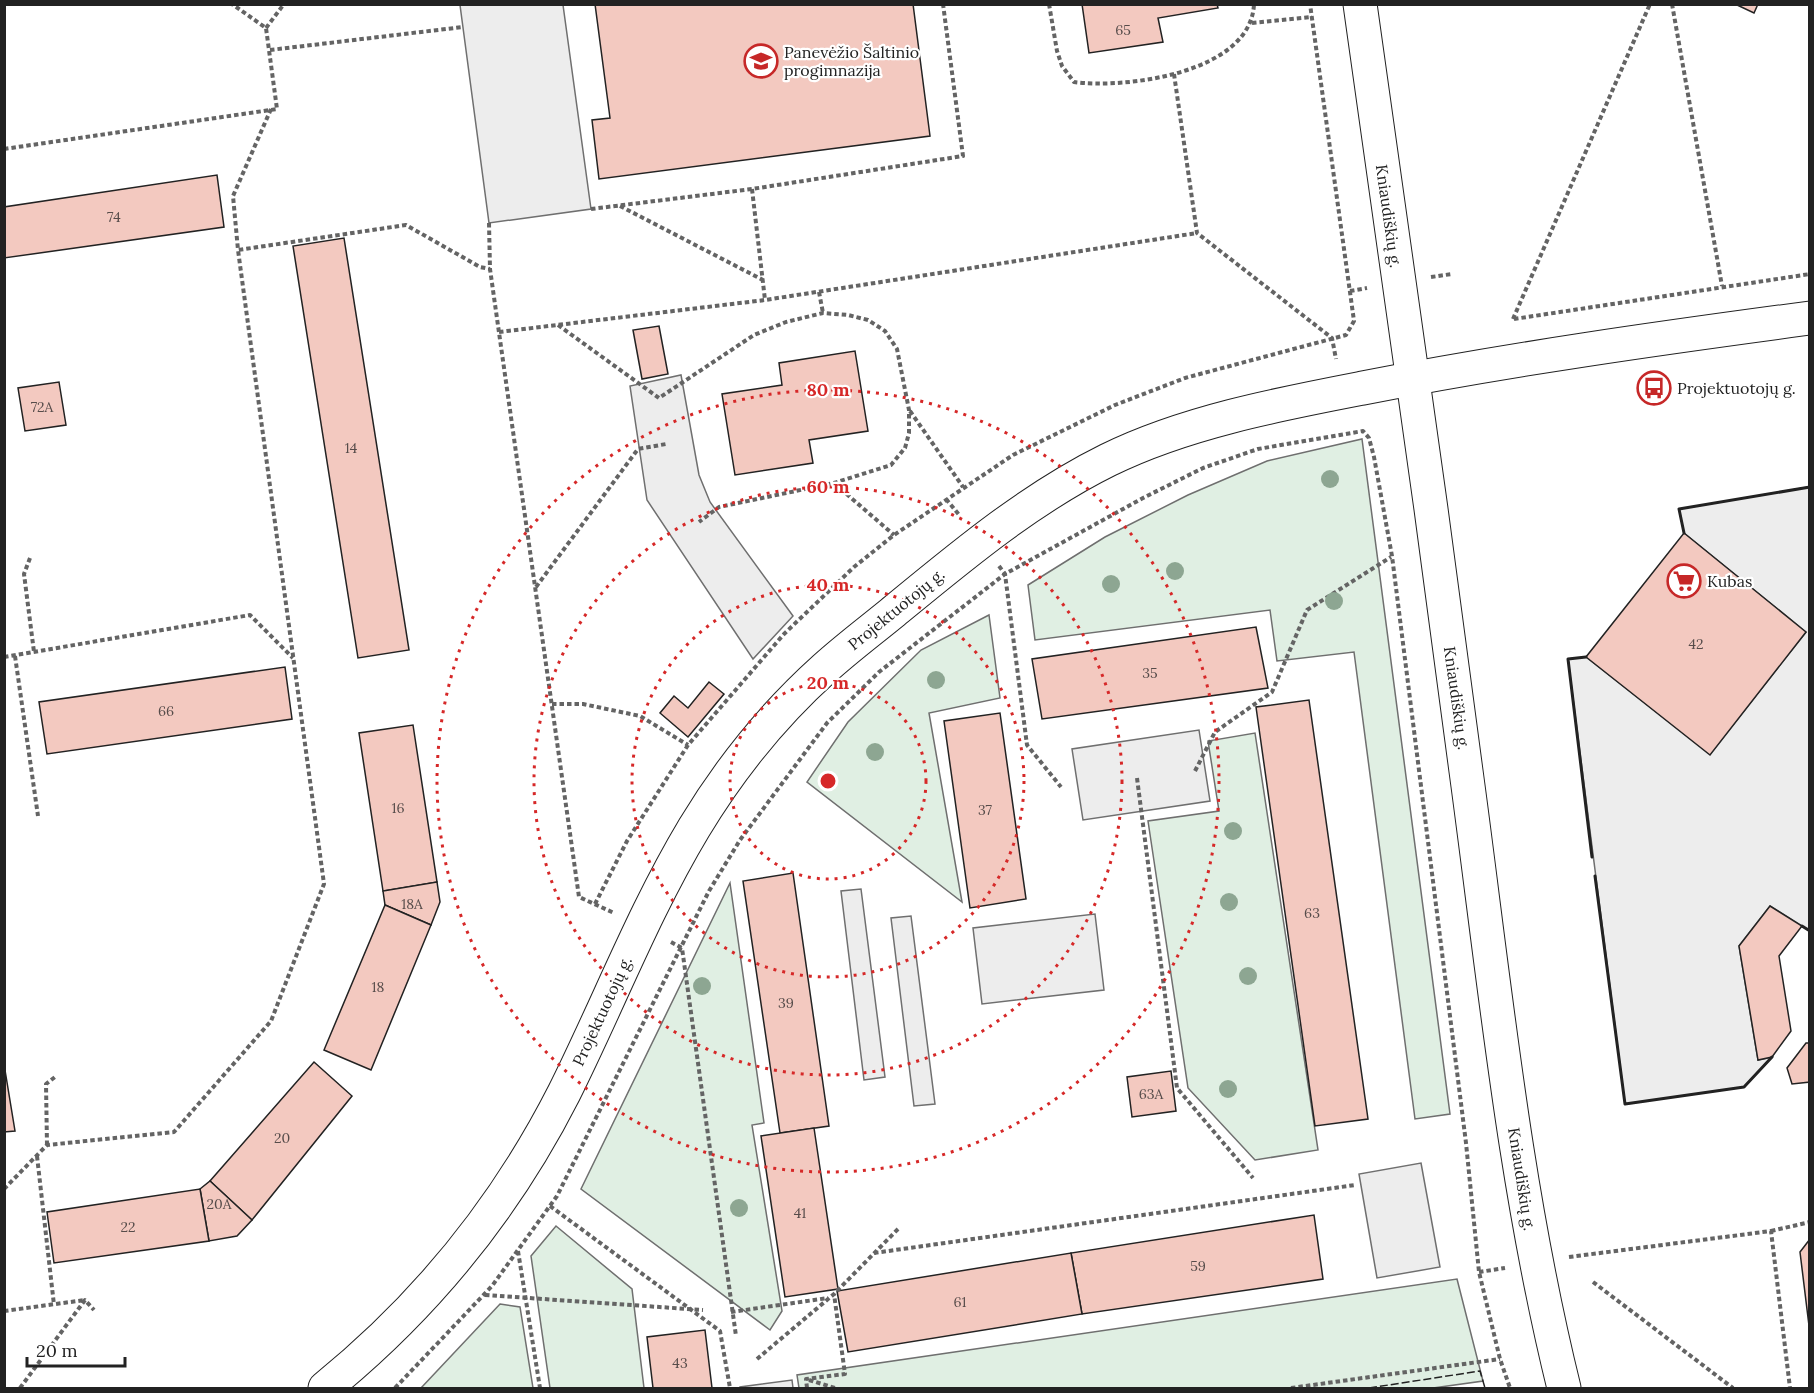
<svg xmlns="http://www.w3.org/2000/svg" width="1814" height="1393" font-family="Lora,serif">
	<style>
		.green { fill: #e0efe3; stroke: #6f6f6f; stroke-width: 1.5 }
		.parking { fill: #ededed; stroke: #6f6f6f; stroke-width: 1.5 }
		.building { fill: #f3c9c0; stroke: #222; stroke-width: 1.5 }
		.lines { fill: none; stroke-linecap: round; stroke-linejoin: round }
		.secondary-casing { stroke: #222; stroke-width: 35 }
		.path { stroke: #646464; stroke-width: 4; stroke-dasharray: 4.5 3; stroke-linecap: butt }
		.secondary { stroke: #fff; stroke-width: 33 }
		.fence { stroke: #222; stroke-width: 1.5; stroke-dasharray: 8 3; stroke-linecap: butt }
		.wall { stroke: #222; stroke-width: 3 }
		.tree { fill: #8da692 }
		.ring { fill: none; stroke: #d62828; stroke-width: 3; stroke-dasharray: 3 6 }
		.labels { text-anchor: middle; stroke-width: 4.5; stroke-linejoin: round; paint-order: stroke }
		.number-label { font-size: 14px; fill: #564c4a }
		.poi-label { font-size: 16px; fill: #222; stroke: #fff; text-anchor: start }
		.street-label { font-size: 16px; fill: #222; stroke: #fff }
		.centre { fill: #d62828; stroke: #fff; stroke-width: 3 }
		.ring-label { font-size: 18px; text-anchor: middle; font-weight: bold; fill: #d62828; stroke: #fff; stroke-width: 4.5; stroke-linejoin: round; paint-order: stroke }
	</style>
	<rect width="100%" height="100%" fill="#fff"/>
	<!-- green -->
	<g class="green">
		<path d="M1362,439l88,675 -35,5 -61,-467 -77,9 -7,-51 -235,30 -7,-55 77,-48 83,-42 79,-34z"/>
		<path d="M989,615l11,83 -71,15 33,189 -155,-120 41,-60 73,-72z"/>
		<path d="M1255,733l63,417 -63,10 -67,-72 -40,-267 71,-10 -11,-70z"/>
		<path d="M730,883l34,240 -12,2 30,186 -12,19 -189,-141z"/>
		<path d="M556,1226l76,63 12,99h-94l-19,-132z"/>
		<path d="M1457,1279l26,102 -50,7h-634l-2,-13z"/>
		<path d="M500,1304l20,3 13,81h-112z"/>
	</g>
	<!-- parking -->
	<g class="parking">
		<path d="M460,5h103l28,204 -102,14z"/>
		<path d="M681,375l18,100 11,27 83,114 -40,43 -106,-159 -17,-114z"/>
		<path d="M1809,487v444l-39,-25 -31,40 19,114 14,-3 -28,30 -119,17 -57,-445 18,-2 124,97 96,-122 -122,-99 -5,-24z"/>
		<path d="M1199,730l11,71 -127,19 -11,-71z"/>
		<path d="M861,889l24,188 -21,3 -23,-189z"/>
		<path d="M1095,914l9,76 -122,14 -9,-76z"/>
		<path d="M911,916l24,188 -21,2 -23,-188z"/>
		<path d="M1421,1163l19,104 -63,11 -18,-104z"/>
		<path d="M792,1380l1,8h-53v-1z"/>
	</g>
	<!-- building -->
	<g class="building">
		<path d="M595,4h318l17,132 -331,43 -7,-59 18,-2z"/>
		<path d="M1082,4h135l1,4 -60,10 5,24 -74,11z"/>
		<path d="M1735,4h23l-4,9z"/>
		<path d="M217,175l7,52 -220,31v-51z"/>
		<path d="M344,238l65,412 -51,8 -65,-412z"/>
		<path d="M659,326l9,48 -26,5 -9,-49z"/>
		<path d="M855,351l13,80 -59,9 4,23 -78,12 -13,-81 60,-9 -3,-22z"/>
		<path d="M59,382l7,43 -41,6 -7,-43z"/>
		<path d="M1684,533l122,99 -96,123 -124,-98z"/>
		<path d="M1256,627l12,61 -226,31 -10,-60z"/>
		<path d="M285,667l7,52 -245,35 -8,-52z"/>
		<path d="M709,682l15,12 -36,43 -28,-24 14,-17 14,12z"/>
		<path d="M1309,700l59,419 -53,7 -59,-419z"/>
		<path d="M1000,713l26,186 -56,9 -26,-187z"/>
		<path d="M413,725l24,157 -54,9 -24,-158z"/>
		<path d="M793,873l36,253 -49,7 -37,-252z"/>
		<path d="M437,882l3,20 -9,23 -46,-20 -2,-14z"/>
		<path d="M385,905l46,20 -60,145 -47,-20z"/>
		<path d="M1770,906l32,20 -23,30 12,75 -19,26 -14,3 -19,-114z"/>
		<path d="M1806,1043h4v39l-18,2 -5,-16z"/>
		<path d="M314,1062l38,34 -100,124 -42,-39z"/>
		<path d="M4,1064l11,67 -11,1z"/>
		<path d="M1171,1071l5,40 -44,6 -5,-40z"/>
		<path d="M814,1128l24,161 -53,8 -24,-161z"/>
		<path d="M210,1181l42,39 -15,16 -28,5 -9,-52z"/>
		<path d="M200,1189l9,52 -155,22 -7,-51z"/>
		<path d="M1314,1215l9,64 -241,35 -11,-61z"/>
		<path d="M1810,1239v95l-10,-82z"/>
		<path d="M1071,1253l11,61 -234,38 -11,-61z"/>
		<path d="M705,1330l7,58h-59l-6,-51z"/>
	</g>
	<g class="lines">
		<!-- secondary casing -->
		<g class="secondary-casing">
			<g id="secondary">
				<path d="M1360,4c36,256 73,511 106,767 28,206 48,415 98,617"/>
				<path d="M325,1388c101,-82 180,-179 239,-295 44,-88 79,-180 130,-265 35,-58 80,-114 130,-159 22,-20 46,-38 68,-56 68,-56 137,-114 216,-153 77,-38 172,-56 255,-72 148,-29 297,-50 447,-70"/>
			</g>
		</g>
		<!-- path -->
		<g class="path">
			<path d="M1049,4l8,47 5,15 12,16c52,7 177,-9 180,-78"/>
			<path d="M1672,4l50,282"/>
			<path d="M1252,23l60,-6"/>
			<path d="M266,28l18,-24"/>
			<path d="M270,50l193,-23"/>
			<path d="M1174,74l23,159 135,105 4,21"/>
			<path d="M271,109l-38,87 5,54 168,-25 74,42 10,2"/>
			<path d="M4,149l273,-40 -11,-81 -34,-24"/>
			<path d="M752,189l13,111"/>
			<path d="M620,206l143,74"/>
			<path d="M591,209l161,-20 211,-33 -20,-152"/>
			<path d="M489,223l1,46 89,628 35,16"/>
			<path d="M1431,277l21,-3"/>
			<path d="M1350,291l17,-3"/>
			<path d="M819,292l4,21"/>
			<path d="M1513,319l137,-315"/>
			<path d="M1514,319l296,-45"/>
			<path d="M558,325l101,73 95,-63 32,-13 37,-9 25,2 20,5 17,11 12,18 12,61v23l-4,15 -14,17 -57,18 -115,24 -20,15"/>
			<path d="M499,332l266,-32 432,-67"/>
			<path d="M910,411l53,76"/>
			<path d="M835,484l59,51"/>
			<path d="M946,499l14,17"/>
			<path d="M30,558l-6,16 10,78"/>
			<path d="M999,566l6,8 22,171 34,42"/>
			<path d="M536,587l102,-138 28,-5"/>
			<path d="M15,656l23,160"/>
			<path d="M4,657l246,-42 43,43"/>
			<path d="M552,704h31l57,12 48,29"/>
			<path d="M1195,771l20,-39 57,-40 35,-82 84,-53"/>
			<path d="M1137,778l40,310 76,90"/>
			<path d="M595,904l32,-63 61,-96 96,-111 70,-67 40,-32 119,-80 102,-50 70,-27 161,-43 8,-14 -44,-317"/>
			<path d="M671,942l11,6 54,388"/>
			<path d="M47,1145l-1,-61 9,-7"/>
			<path d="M37,1156l17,149"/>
			<path d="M4,1189l43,-44 127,-13 97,-111 53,-137 -86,-634"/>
			<path d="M550,1206l170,125 10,57"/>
			<path d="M1771,1231l39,-9"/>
			<path d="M518,1251l22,137"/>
			<path d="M874,1253l481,-68"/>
			<path d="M1569,1257l202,-26 19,157"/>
			<path d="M1479,1272l26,-4"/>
			<path d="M1593,1282l140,106"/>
			<path d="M485,1295l218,15"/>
			<path d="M4,1311l81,-11"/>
			<path d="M731,1312l97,-14"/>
			<path d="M757,1359l77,-65 65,-66"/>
			<path d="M809,1380l26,8"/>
			<path d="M20,1388l65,-88 9,10"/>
			<path d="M395,1388l97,-102 65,-90 152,-305 31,-51 87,-117 52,-51 126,-98 138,-76 60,-30 55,-19 105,-18 6,7 5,19 18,99 74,587 13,129 21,87 10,29"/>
			<path d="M807,1388l-1,-9 39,-5 -11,-80"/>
			<path d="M1291,1388l209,-29"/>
		</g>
		<!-- secondary -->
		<use href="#secondary" class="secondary"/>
		<!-- fence -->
		<path class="fence" d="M1369,1388l111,-17 5,17"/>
		<!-- wall -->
		<g class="wall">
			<path d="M1684,533l-5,-24 131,-22"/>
			<path d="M1586,657l-18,2 24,198"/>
			<path d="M1595,876l30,228 119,-17 28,-30"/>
			<path d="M1802,926l8,5"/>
		</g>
	</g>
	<!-- trees -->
	<g class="tree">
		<circle cx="1330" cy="479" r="9"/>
		<circle cx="1175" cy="571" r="9"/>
		<circle cx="1111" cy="584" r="9"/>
		<circle cx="1334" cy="601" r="9"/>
		<circle cx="936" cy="680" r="9"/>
		<circle cx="875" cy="752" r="9"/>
		<circle cx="1233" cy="831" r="9"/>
		<circle cx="1229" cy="902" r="9"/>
		<circle cx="1248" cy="976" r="9"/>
		<circle cx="702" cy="986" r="9"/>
		<circle cx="1228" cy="1089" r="9"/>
		<circle cx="739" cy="1208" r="9"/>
	</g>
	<!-- distance rings -->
	<g class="ring">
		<circle cx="828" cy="781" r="98"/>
		<circle cx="828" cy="781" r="196"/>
		<circle cx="828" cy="781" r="294"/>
		<circle cx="828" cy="781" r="391"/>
	</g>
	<!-- icons -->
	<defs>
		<g id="school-ring" transform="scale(1.725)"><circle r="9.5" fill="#fff" stroke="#c62828" stroke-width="1.5"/><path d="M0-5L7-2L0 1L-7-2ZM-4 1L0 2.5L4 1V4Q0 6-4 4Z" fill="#c62828"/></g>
		<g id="bus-ring" transform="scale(1.725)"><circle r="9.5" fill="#fff" stroke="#c62828" stroke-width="1.5"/><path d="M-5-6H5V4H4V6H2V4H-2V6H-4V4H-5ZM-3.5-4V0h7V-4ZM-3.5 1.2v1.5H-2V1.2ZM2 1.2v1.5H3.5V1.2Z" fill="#c62828"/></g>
		<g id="supermarket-ring" transform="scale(1.725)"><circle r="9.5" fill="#fff" stroke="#c62828" stroke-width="1.5"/><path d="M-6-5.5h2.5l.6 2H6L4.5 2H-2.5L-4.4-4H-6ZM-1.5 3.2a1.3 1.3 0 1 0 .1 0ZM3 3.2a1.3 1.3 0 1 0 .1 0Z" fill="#c62828"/></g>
	</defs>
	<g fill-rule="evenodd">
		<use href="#school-ring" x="761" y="61"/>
		<use href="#bus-ring" x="1654" y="388"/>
		<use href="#supermarket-ring" x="1684" y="581"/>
	</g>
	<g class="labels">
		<!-- number labels -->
		<g class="number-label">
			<text x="1123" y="35">65</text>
			<text x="114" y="222">74</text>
			<text x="42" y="412">72A</text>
			<text x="351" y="453">14</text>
			<text x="1696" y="649">42</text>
			<text x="1150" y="678">35</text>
			<text x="166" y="716">66</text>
			<text x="398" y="813">16</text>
			<text x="985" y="815">37</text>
			<text x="412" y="909">18A</text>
			<text x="1312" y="918">63</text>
			<text x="378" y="992">18</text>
			<text x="786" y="1008">39</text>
			<text x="1151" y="1099">63A</text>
			<text x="282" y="1143">20</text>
			<text x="219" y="1209">20A</text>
			<text x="800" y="1218">41</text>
			<text x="128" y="1232">22</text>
			<text x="1198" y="1271">59</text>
			<text x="960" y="1307">61</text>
			<text x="680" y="1368">43</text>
		</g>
		<!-- poi labels -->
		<g class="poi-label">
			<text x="784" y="58">Panevėžio Šaltinio<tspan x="784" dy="18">progimnazija</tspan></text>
			<text x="1677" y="394">Projektuotojų g.</text>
			<text x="1707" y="587">Kubas</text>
		</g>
		<!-- street labels -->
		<g class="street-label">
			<text transform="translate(1389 216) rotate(82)" y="6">Kniaudiškių g.</text>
			<text transform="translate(896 609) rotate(-39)" y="6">Projektuotojų g.</text>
			<text transform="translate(1457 698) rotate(82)" y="6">Kniaudiškių g.</text>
			<text transform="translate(602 1011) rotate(-65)" y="6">Projektuotojų g.</text>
			<text transform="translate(1522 1179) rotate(81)" y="6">Kniaudiškių g.</text>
		</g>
	</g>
	<circle cx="828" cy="781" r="9" class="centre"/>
	<g class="ring-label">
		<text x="828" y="396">80 m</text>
		<text x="828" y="493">60 m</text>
		<text x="828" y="591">40 m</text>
		<text x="828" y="689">20 m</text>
	</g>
	<!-- border -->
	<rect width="1814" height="1393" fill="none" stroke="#222222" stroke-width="12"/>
	<!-- scale -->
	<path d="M27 1357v9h98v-9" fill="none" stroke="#222222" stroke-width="3"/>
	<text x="36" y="1357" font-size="18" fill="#222222" stroke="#ffffff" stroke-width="4.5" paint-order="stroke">20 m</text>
</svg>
